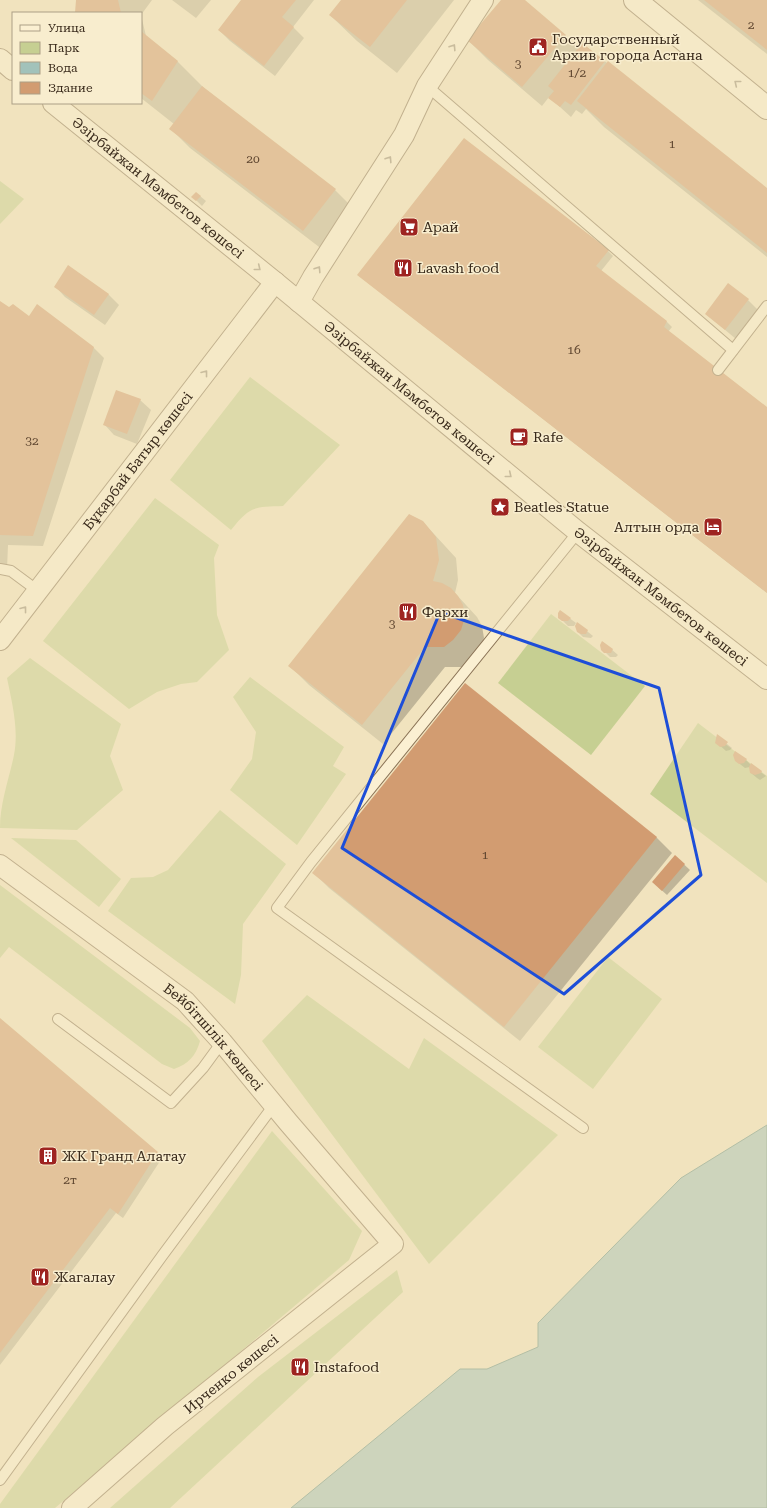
<svg xmlns="http://www.w3.org/2000/svg" width="767" height="1508" font-family="'Roboto Serif',serif">
	<style>
		.green { fill: #c6cf92 }
		.water { fill: #a2c2ba; stroke: #699088 }
		.shadow { fill: #0003 }
		.building { fill: #d29c71 }
		.lines { fill: none; stroke-linecap: round; stroke-linejoin: round }
		.service-casing { stroke: #8a7356; stroke-width: 12 }
		.minor-casing { stroke: #8a7356; stroke-width: 22 }
		.tertiary-casing { stroke: #8a7356; stroke-width: 24 }
		.service { stroke: #fbf0d2; stroke-width: 10 }
		.minor { stroke: #fbf0d2; stroke-width: 20 }
		.tertiary { stroke: #fbf0d2; stroke-width: 22 }
		.oneway { stroke: #9a8d76 }
		.marked { fill: none; stroke: #1d4ed8; stroke-width: 3; stroke-linejoin: round }
		.labels { text-anchor: middle; stroke-width: 3; stroke-linejoin: round; paint-order: stroke }
		.number-label { font-size: 12px; fill: #5f4630 }
		.poi-label { font-size: 14px; fill: #392a1b; stroke: #f8edce; text-anchor: start }
		.street-label { font-size: 14px; fill: #392a1b; stroke: #f8edce }
	</style>
	<rect width="100%" height="100%" fill="#f1e3be"/>
	<!-- green -->
	<g class="green">
		<path d="M0,181l24,18 -24,25z"/>
		<path d="M250,377l90,68 -57,61c-29,1 -33,0 -52,24l-61,-50z"/>
		<path d="M155,498l64,47 -5,13 3,57 12,35 -32,32 -16,2 -24,8 -28,17 -86,-68z"/>
		<path d="M551,614l94,72 -54,69 -93,-72z"/>
		<path d="M30,658l91,66 -11,32 13,34 -46,40 -77,-2c0,-25 9,-49 14,-73 5,-26 -2,-52 -7,-77z"/>
		<path d="M250,677l94,70 -11,19 13,8 -49,71 -67,-55 22,-31 4,-27 -23,-35z"/>
		<path d="M698,723l69,53v107l-117,-89z"/>
		<path d="M220,810l66,54 -43,60 -2,51 -6,29 -127,-93 23,-33 22,-1 15,-7z"/>
		<path d="M11,838l65,2 45,39 -22,28z"/>
		<path d="M0,885l190,143 10,13c-4,15 -12,23 -26,28l-12,-5 -153,-117 -9,11z"/>
		<path d="M608,957l54,42 -69,90 -55,-42z"/>
		<path d="M307,995l102,74 15,-31 134,97 -129,129 -167,-223z"/>
		<path d="M272,1131l90,100 -13,29 -294,248h-55v-4z"/>
		<path d="M397,1270l6,22 -233,216h-60l148,-131z"/>
	</g>
	<!-- water -->
	<path class="water" d="M767,1125v383h-476l169,-139h27l51,-22v-24l143,-145z"/>
	<!-- shadow -->
	<g class="shadow">
		<path d="M77,0h75l-11,15 5,21 32,26 26,26 131,102 20,20 -32,40 -133,-102 -19,-19 3,-5 -33,-26v-85h-65z"/>
		<path d="M172,0h39l-15,18z"/>
		<path d="M243,0h71l-21,27 11,11 -29,38 -45,-35 -11,-11z"/>
		<path d="M342,0h112l-57,73 -40,-32 -27,-26z"/>
		<path d="M502,0h21l56,49 4,-5 184,145v68l-163,-130 -18,-18 -4,5 -6,-4 -5,7 -22,-20 -7,9 -54,-46 -20,-20z"/>
		<path d="M698,0h69v54z"/>
		<path d="M200,196l6,5 -4,5 -9,-9z"/>
		<path d="M608,251l5,5 -12,15 66,51 5,5 -4,5 99,76v185l-404,-314z"/>
		<path d="M69,267l40,28 10,10 -14,20 -40,-28 -10,-11z"/>
		<path d="M748,300l10,10 -22,29 -30,-25z"/>
		<path d="M0,302l9,7 84,38 11,11 -61,188 -35,-1 -1,24h-7z"/>
		<path d="M140,400l11,10 -14,34 -23,-9 -10,-11z"/>
		<path d="M423,522l33,36 2,22 -3,13 22,24 5,9 2,12 -4,12 -16,17h-19l-62,77 -74,-59 -19,-19z"/>
		<path d="M560,611l16,12 -2,3h-6l-9,-9z"/>
		<path d="M577,623l16,13 -2,2 -8,-1 -5,-5z"/>
		<path d="M603,642l15,13 -2,2h-6l-5,-5z"/>
		<path d="M717,736l15,12 -2,2 -4,1 -10,-9z"/>
		<path d="M746,760l5,5 15,11 -6,4 -3,-2 -6,-5 -1,-6 -5,1 -9,-7z"/>
		<path d="M656,837l16,16 -152,188 -191,-153 -15,-15z"/>
		<path d="M676,857l14,13 -23,25 -9,-8z"/>
		<path d="M0,1019l162,139 -39,60 -7,-5 -116,152z"/>
	</g>
	<!-- building -->
	<g class="building">
		<path d="M76,0h42l3,13h-46z"/>
		<path d="M241,0h55l-14,17 12,10 -30,39 -46,-36z"/>
		<path d="M341,0h66l-37,47 -41,-32z"/>
		<path d="M501,0h24l41,35 -44,52 -55,-47z"/>
		<path d="M704,0h63v50z"/>
		<path d="M141,31l37,30 -26,40 -11,-8z"/>
		<path d="M582,43l23,18 -34,44 -6,-4 -5,6 -12,-9 6,-7 -6,-5z"/>
		<path d="M608,61l159,127v65l-190,-152z"/>
		<path d="M202,86l134,103 -33,42 -134,-102z"/>
		<path d="M464,138l145,112 -13,16 71,55 -3,6 103,80v186l-410,-318z"/>
		<path d="M196,192l5,4 -5,5 -5,-4z"/>
		<path d="M68,265l41,29 -15,21 -40,-28z"/>
		<path d="M728,283l21,16 -24,31 -20,-16z"/>
		<path d="M0,301l9,6 4,-3 16,12 8,-12 57,43 -61,189 -33,-1z"/>
		<path d="M116,390l25,9 -14,35 -24,-9z"/>
		<path d="M409,514l14,7 13,16 3,23 -6,21 9,2 9,5 7,8 5,9 2,12 -4,13 -8,10 -9,7h-19l-63,78 -74,-59z"/>
		<path d="M560,610l11,8 -3,3h-6l-4,-3v-5z"/>
		<path d="M577,622l11,8 -2,4h-5l-4,-2 -2,-6z"/>
		<path d="M602,641l11,8 -2,4h-7l-3,-3 -1,-5z"/>
		<path d="M465,683l192,154 -153,190 -192,-154z"/>
		<path d="M717,734l11,8 -3,4 -5,1 -5,-4z"/>
		<path d="M735,751l12,8 -3,4 -5,1 -4,-3 -2,-6z"/>
		<path d="M751,763l11,8 -1,2 -6,2 -5,-2 -1,-6z"/>
		<path d="M675,855l10,9 -23,27 -10,-9z"/>
		<path d="M0,1018l158,134 -40,62 -8,-6 -110,145z"/>
	</g>
	<g class="lines">
		<!-- service casing -->
		<g class="service-casing">
			<g id="service">
				<path d="M427,86l306,264"/>
				<path d="M718,370l49,-64"/>
				<path d="M578,532l-267,330 -34,46 306,220"/>
				<path d="M0,569l11,2 27,20"/>
				<path d="M58,1019l113,84 32,-35 19,-26"/>
				<path d="M0,1480l162,-224 112,-151"/>
			</g>
		</g>
		<!-- minor casing -->
		<g class="minor-casing">
			<g id="minor">
				<path d="M0,59l13,11"/>
				<path id="s1" d="M53,103l222,179 303,250 189,147"/>
				<path d="M299,302l14,-25 91,-142 23,-49 56,-86"/>
				<path id="s2" d="M0,640l275,-358"/>
				<path id="s3" d="M0,865l185,136 37,41 66,80 105,122 -228,182 -93,82"/>
			</g>
		</g>
		<!-- tertiary casing -->
		<g class="tertiary-casing">
			<path id="tertiary" d="M635,0l132,108"/>
		</g>
		<!-- service -->
		<use href="#service" class="service"/>
		<!-- minor -->
		<use href="#minor" class="minor"/>
		<!-- tertiary -->
		<use href="#tertiary" class="tertiary"/>
	</g>
	<!-- one-way arrows -->
	<defs><path id="oneway-chevron" d="M-2-3.5L2.5 0L-2 3.5" fill="none" stroke-width="1.6" stroke-linecap="round" stroke-linejoin="round"/></defs>
	<g class="oneway">
		<use href="#oneway-chevron" transform="translate(453 47) rotate(-57)"/>
		<use href="#oneway-chevron" transform="translate(737 83) rotate(-141)"/>
		<use href="#oneway-chevron" transform="translate(389 159) rotate(-57)"/>
		<use href="#oneway-chevron" transform="translate(258 268) rotate(39)"/>
		<use href="#oneway-chevron" transform="translate(318 269) rotate(-57)"/>
		<use href="#oneway-chevron" transform="translate(205 373) rotate(-52)"/>
		<use href="#oneway-chevron" transform="translate(509 475) rotate(39)"/>
		<use href="#oneway-chevron" transform="translate(24 609) rotate(-52)"/>
	</g>
	<!-- marked area -->
	<path d="M0 0H767V1508H0ZM440,612l219,76 42,187 -137,119 -222,-146z" fill="#f1e3be" fill-opacity=".55" fill-rule="evenodd"/>
	<path class="marked" d="M440,612l219,76 42,187 -137,119 -222,-146z"/>
	<!-- icons -->
	<defs>
		<g id="civic-square" transform="scale(1)"><rect x="-9" y="-9" width="18" height="18" rx="4" fill="#9e2421" stroke="#f8edce"/><path d="M-.6-6.5H3V-4.5H.6V-3L4-1V1h2V6H-6V1h2V-1L-.6-3ZM-1.2 2.5V6h2.4V2.5Z" fill="#fff"/></g>
		<g id="supermarket-square" transform="scale(1)"><rect x="-9" y="-9" width="18" height="18" rx="4" fill="#9e2421" stroke="#f8edce"/><path d="M-6-5.5h2.5l.6 2H6L4.5 2H-2.5L-4.4-4H-6ZM-1.5 3.2a1.3 1.3 0 1 0 .1 0ZM3 3.2a1.3 1.3 0 1 0 .1 0Z" fill="#fff"/></g>
		<g id="restaurant-square" transform="scale(1)"><rect x="-9" y="-9" width="18" height="18" rx="4" fill="#9e2421" stroke="#f8edce"/><path d="M-5-6h1v4h1v-4h1v4h1v-4h1v5L-1.5 .5V6h-2V.5L-5-1ZM5-6V6H3V1.5H1.5Q1.5-4 5-6Z" fill="#fff"/></g>
		<g id="cafe-square" transform="scale(1)"><rect x="-9" y="-9" width="18" height="18" rx="4" fill="#9e2421" stroke="#f8edce"/><path d="M-5.5-4.5H6V0H3Q3 3.5 0 3.5H-2.5Q-5.5 3.5-5.5 0ZM3-3.2v2h1.7v-2ZM-6 4.5H4V6H-6Z" fill="#fff"/></g>
		<g id="sight-square" transform="scale(1)"><rect x="-9" y="-9" width="18" height="18" rx="4" fill="#9e2421" stroke="#f8edce"/><path d="M0-6L1.8-2.2L6-1.7L2.9 1.2L3.7 5.4L0 3.3L-3.7 5.4L-2.9 1.2L-6-1.7L-1.8-2.2Z" fill="#fff"/></g>
		<g id="hotel-square" transform="scale(1)"><rect x="-9" y="-9" width="18" height="18" rx="4" fill="#9e2421" stroke="#f8edce"/><path d="M-6-4.5h1.5V1H6V5H4.5V3h-9V5H-6ZM-4 0a1.8 1.8 0 1 1 3.6 0ZM.5 0V-2.5h3Q6-2.5 6 0Z" fill="#fff"/></g>
		<g id="building-square" transform="scale(1)"><rect x="-9" y="-9" width="18" height="18" rx="4" fill="#9e2421" stroke="#f8edce"/><path d="M-4-6H4V6H1V3H-1V6H-4ZM-2.5-4.3h1.7v1.8h-1.7ZM.8-4.3h1.7v1.8H.8ZM-2.5-1h1.7V.8h-1.7ZM.8-1h1.7V.8H.8Z" fill="#fff"/></g>
	</defs>
	<g fill-rule="evenodd">
		<use href="#civic-square" x="538" y="47"/>
		<use href="#supermarket-square" x="409" y="227"/>
		<use href="#restaurant-square" x="403" y="268"/>
		<use href="#cafe-square" x="519" y="437"/>
		<use href="#sight-square" x="500" y="507"/>
		<use href="#hotel-square" x="713" y="527"/>
		<use href="#restaurant-square" x="408" y="612"/>
		<use href="#building-square" x="48" y="1156"/>
		<use href="#restaurant-square" x="40" y="1277"/>
		<use href="#restaurant-square" x="300" y="1367"/>
	</g>
	<g class="labels">
		<!-- number labels -->
		<g class="number-label">
			<text x="751" y="29">2</text>
			<text x="518" y="68">3</text>
			<text x="577" y="77">1/2</text>
			<text x="672" y="148">1</text>
			<text x="253" y="163">20</text>
			<text x="574" y="354">16</text>
			<text x="32" y="445">32</text>
			<text x="392" y="628">3</text>
			<text x="485" y="859">1</text>
			<text x="70" y="1184">2т</text>
		</g>
		<!-- poi labels -->
		<g class="poi-label">
			<text x="552" y="44">Государственный<tspan x="552" dy="16">Архив города Астана</tspan></text>
			<text x="423" y="232">Арай</text>
			<text x="417" y="273">Lavash food</text>
			<text x="533" y="442">Rafe</text>
			<text x="514" y="512">Beatles Statue</text>
			<text x="699" y="532" text-anchor="end">Алтын орда</text>
			<text x="422" y="617">Фархи</text>
			<text x="62" y="1161">ЖК Гранд Алатау</text>
			<text x="54" y="1282">Жагалау</text>
			<text x="314" y="1372">Instafood</text>
		</g>
		<!-- street labels -->
		<g class="street-label">
			<text dy="5" stroke="none"><textPath href="#s1" startOffset="135">Әзірбайжан Мәмбетов көшесі</textPath></text>
			<text dy="5" stroke="none"><textPath href="#s1" startOffset="459">Әзірбайжан Мәмбетов көшесі</textPath></text>
			<text dy="5" stroke="none"><textPath href="#s2" startOffset="226">Бұқарбай Батыр көшесі</textPath></text>
			<text dy="5" stroke="none"><textPath href="#s1" startOffset="783">Әзірбайжан Мәмбетов көшесі</textPath></text>
			<text dy="5" stroke="none"><textPath href="#s3" startOffset="275">Бейбітшілік көшесі</textPath></text>
			<text transform="translate(231 1374) rotate(-39)" y="5">Ирченко көшесі</text>
		</g>
	</g>
	<!-- legend -->
	<rect x="12" y="12" width="130" height="92" fill="#f8edce" stroke="#ac9f86"/>
	<rect x="20" y="25" width="20" height="6" fill="#fbf0d2" stroke="#ac9f86"/>
	<text x="48" y="32" font-size="12" fill="#392a1b">Улица</text>
	<rect x="20" y="42" width="20" height="12" fill="#c6cf92" stroke="#ac9f86"/>
	<text x="48" y="52" font-size="12" fill="#392a1b">Парк</text>
	<rect x="20" y="62" width="20" height="12" fill="#a2c2ba" stroke="#ac9f86"/>
	<text x="48" y="72" font-size="12" fill="#392a1b">Вода</text>
	<rect x="20" y="82" width="20" height="12" fill="#d29c71" stroke="#ac9f86"/>
	<text x="48" y="92" font-size="12" fill="#392a1b">Здание</text>
</svg>
